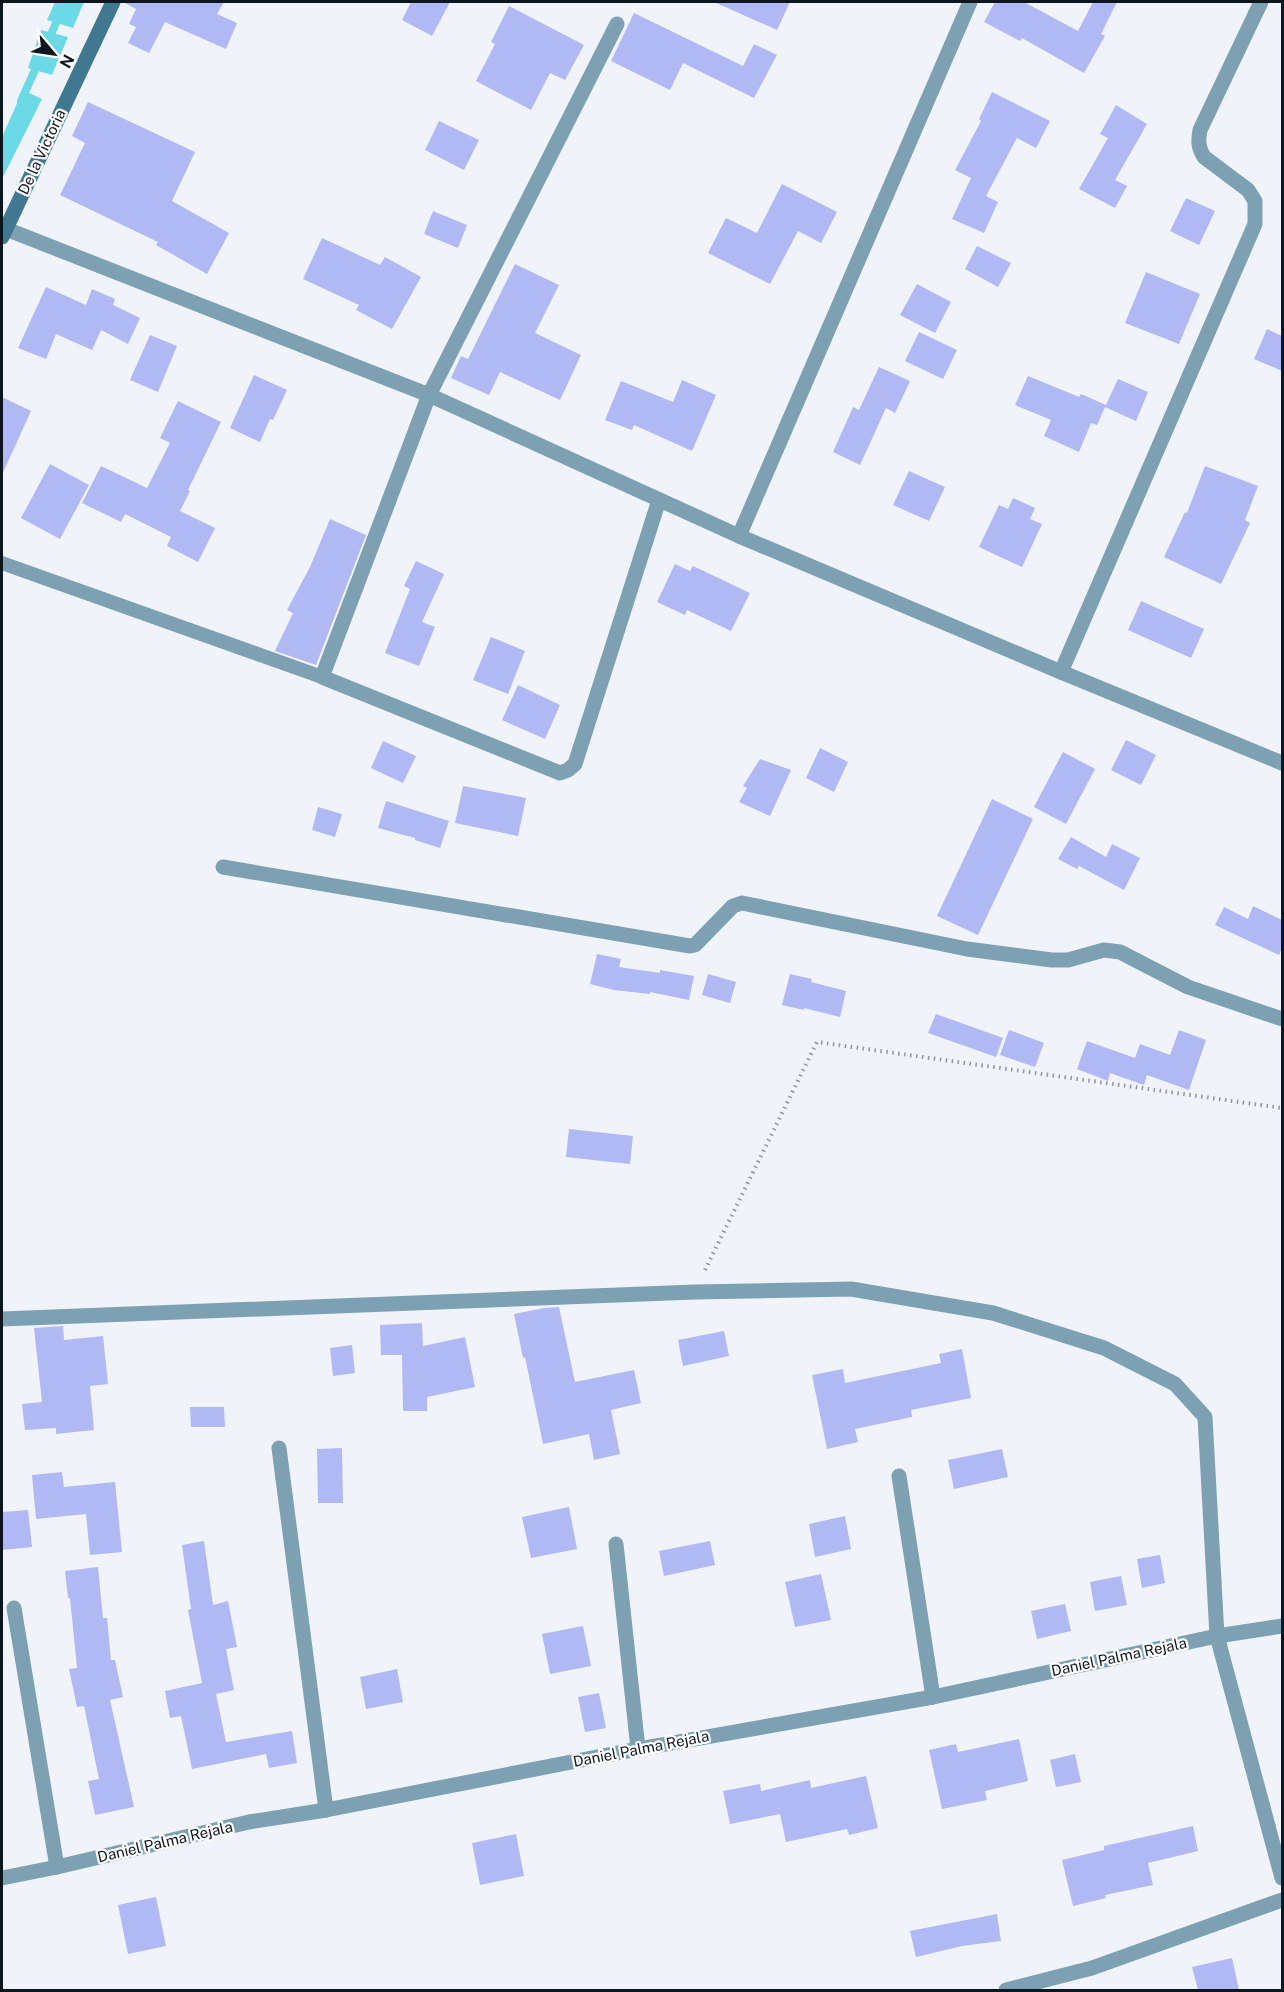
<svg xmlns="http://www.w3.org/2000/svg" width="1284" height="1992" font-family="'Public Sans',sans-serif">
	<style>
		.water { fill: #6bdae6 }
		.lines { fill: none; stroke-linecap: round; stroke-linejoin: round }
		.stream { stroke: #6bdae6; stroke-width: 8 }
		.building { fill: #b0b9f3 }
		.path { stroke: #8e949b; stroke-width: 4; stroke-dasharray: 1.5 4.5; stroke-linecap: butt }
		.lane { stroke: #7da1b2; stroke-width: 14 }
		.street { stroke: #7da1b2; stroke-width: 15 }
		.secondary { stroke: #417891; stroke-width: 15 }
		.labels { text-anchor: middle; stroke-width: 4.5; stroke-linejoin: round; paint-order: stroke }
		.street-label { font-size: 15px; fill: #0d151f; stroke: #fff }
	</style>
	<rect width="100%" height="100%" fill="#f0f4fa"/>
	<!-- water -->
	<g class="water">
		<path d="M55,2h29l-11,26 -26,-8z"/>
		<path d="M41,30l27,7 -16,38 -24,-7z"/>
		<path d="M23,90l19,9 -40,80v-42z"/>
	</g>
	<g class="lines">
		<!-- stream -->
		<g class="stream">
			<path d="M48,41l12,-27"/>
			<path d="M21,101l18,-40"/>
		</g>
	</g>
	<!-- building -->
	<g class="building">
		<path d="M123,2h101l-7,12 20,9 -11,26 -61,-27 -16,31 -21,-10 8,-16 -7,-3 7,-15z"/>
		<path d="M411,2h39l-18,34 -30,-16z"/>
		<path d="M714,2h76l-13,28z"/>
		<path d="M995,2h29l54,29 15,-29h24l-16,32 4,2 -21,37 -62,-35 -2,3 -36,-19z"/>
		<path d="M509,6l75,39 -19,35 -15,-7 -19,37 -55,-29 19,-37 -4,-2z"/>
		<path d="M634,13l109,53 11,-22 23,11 -23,43 -71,-35 -13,27 -59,-29z"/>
		<path d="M992,92l58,29 -14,27 -19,-10 -31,58 12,6 -14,31 -32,-14 19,-41 -16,-8 26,-49 -2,-2z"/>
		<path d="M88,102l107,50 -23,49 57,32 -22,41 -51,-29 2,-3 -98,-47 25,-52 -13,-7z"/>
		<path d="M1116,105l31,19 -32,56 12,6 -12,22 -36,-19 29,-51 -8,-4z"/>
		<path d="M439,121l40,19 -15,30 -39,-20z"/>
		<path d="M782,184l55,28 -16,31 -23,-12 -28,53 -62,-31 18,-35 31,15z"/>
		<path d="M1186,198l29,13 -16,34 -29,-14z"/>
		<path d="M433,211l34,14 -9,23 -34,-14z"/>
		<path d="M322,238l58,27 5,-8 36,20 -29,52 -36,-19 3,-5 -56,-26z"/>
		<path d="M977,246l34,17 -13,24 -33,-18z"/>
		<path d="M515,264l44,21 -24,48 46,22 -21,45 -60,-28 -11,23 -38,-17 10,-22 7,3z"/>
		<path d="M1146,272l54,22 -21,50 -54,-21z"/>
		<path d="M917,284l34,18 -16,31 -35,-18z"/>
		<path d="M46,287l40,18 6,-16 23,10 -2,6 27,13 -12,26 -27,-14 -9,20 -36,-16 -10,25 -28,-11z"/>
		<path d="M1267,329l15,7v35l-28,-12z"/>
		<path d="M919,332l38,18 -14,29 -38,-18z"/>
		<path d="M150,335l27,11 -19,46 -28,-12z"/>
		<path d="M879,367l31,14 -15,32 -9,-5 -26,57 -27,-13 20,-45 6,3z"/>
		<path d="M254,375l33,15 -14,30 -3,-1 -10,23 -30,-14z"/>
		<path d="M1028,376l51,21 2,-3 25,11 -9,20 -6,-2 -12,29 -35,-16 7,-16 -36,-15z"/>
		<path d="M1118,379l30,13 -12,29 -31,-14z"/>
		<path d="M682,380l34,15 -24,56 -58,-26 -2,5 -27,-10 16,-39 52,21z"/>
		<path d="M2,397l29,14 -29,64z"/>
		<path d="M178,401l43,21 -33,68 2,1 -10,20 35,17 -17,34 -31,-16 4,-9 -46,-23 -4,8 -39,-19 19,-37 46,22 23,-45 -10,-5z"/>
		<path d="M50,464l39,21 -29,54 -39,-21z"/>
		<path d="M1205,466l53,20 -13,34 5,3 -29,61 -57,-27 21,-45 2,1z"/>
		<path d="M909,471l36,16 -16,34 -36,-16z"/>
		<path d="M1013,498l22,10 -5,11 12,5 -20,43 -43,-20 20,-42 9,4z"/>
		<path d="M330,519l36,16 -50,130 -41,-14 18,-38 -6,-3 23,-43z"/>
		<path d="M416,561l28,13 -22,48 13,5 -16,39 -34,-13 25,-64 -6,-3z"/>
		<path d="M675,564l15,7 3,-5 57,27 -19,38 -44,-21 -2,5 -28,-13z"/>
		<path d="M1141,601l63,28 -13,29 -63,-28z"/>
		<path d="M491,637l34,14 -17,43 -35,-14z"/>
		<path d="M518,685l42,20 -15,34 -43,-19z"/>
		<path d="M1126,740l30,15 -15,30 -30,-15z"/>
		<path d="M383,741l33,15 -13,27 -32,-15z"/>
		<path d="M820,748l28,14 -14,30 -28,-14z"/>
		<path d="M1063,752l32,17 -29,55 -32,-17z"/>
		<path d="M760,759l31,11 -21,46 -31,-14 8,-14 -4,-2z"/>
		<path d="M463,786l63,12 -8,38 -63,-13z"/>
		<path d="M992,799l41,20 -55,116 -41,-19z"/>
		<path d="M386,801l63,20 -9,27 -25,-8v-2l-37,-10z"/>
		<path d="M318,807l24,7 -7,23 -23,-7z"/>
		<path d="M1071,837l35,20 6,-13 28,14 -16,32 -45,-24 -2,3 -19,-10z"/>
		<path d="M1253,906l29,14v28l-3,7 -64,-30 9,-18 24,12z"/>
		<path d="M597,954l24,5 -2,8 41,6v-3l34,6 -5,24 -39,-8v2l-36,-4 -24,-6z"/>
		<path d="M708,974l28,8 -6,21 -28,-8z"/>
		<path d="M790,974l22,5 -1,3 35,9 -6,26 -36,-9v2l-22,-5z"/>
		<path d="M936,1014l67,24 -7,19 -68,-24z"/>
		<path d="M1009,1030l35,13 -9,24 -35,-12z"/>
		<path d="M1179,1030l27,10 -17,50 -42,-15 -3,10 -34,-12 -2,8 -31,-12 10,-28 48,17 5,-14 30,11z"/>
		<path d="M569,1129l64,7 -3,28 -64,-7z"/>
		<path d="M559,1307l16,75 59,-12 7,33 -30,7 9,44 -26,6 -5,-26 -46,10 -18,-87 -2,1 -9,-44 30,-6z"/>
		<path d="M422,1323l1,23 42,-9 10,50 -48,10v14h-24l-1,-56h-21l-1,-30z"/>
		<path d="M63,1326l1,14 39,-4 5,48 -18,2 4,44 -38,4v-6l-31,2 -3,-26 20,-2 -8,-74z"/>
		<path d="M724,1331l5,25 -46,10 -5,-26z"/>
		<path d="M352,1345l3,28 -22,3 -3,-28z"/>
		<path d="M962,1349l9,49 -60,12 1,7 -57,12 3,13 -31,7 -15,-74 31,-6 2,14 96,-20 -2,-9z"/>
		<path d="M190,1407h34l1,20h-34z"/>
		<path d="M342,1448l1,55h-25l-1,-54z"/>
		<path d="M1002,1449l6,28 -54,12 -6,-29z"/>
		<path d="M62,1472l2,15 51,-5 7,70 -32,3 -4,-41 -50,5 -4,-44z"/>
		<path d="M569,1507l8,42 -46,9 -9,-41z"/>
		<path d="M28,1510l4,37 -30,3v-38z"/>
		<path d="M845,1516l6,33 -36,8 -6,-33z"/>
		<path d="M204,1541l9,64 15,-4 9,46 -11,2 8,41 -18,4 10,48 66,-11 5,32 -28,5 -3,-14 -74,15 -11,-53 -11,2 -5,-27 37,-8 -14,-73 3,-1 -9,-64z"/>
		<path d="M710,1541l5,24 -51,11 -5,-25z"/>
		<path d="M1160,1555l5,28 -23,5 -5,-29z"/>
		<path d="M98,1567l5,51h4l4,42h4l8,37 -13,3 24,107 -39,8 -7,-34 11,-2 -15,-73 -7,1 -8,-38 8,-1 -7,-70h-2l-3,-27z"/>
		<path d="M821,1574l10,46 -36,7 -10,-45z"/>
		<path d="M1121,1576l6,29 -32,6 -5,-29z"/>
		<path d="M1065,1604l6,27 -34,8 -6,-28z"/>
		<path d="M583,1626l8,40 -41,8 -8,-40z"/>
		<path d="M397,1669l6,33 -37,7 -6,-32z"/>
		<path d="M599,1693l7,35 -21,4 -7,-35z"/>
		<path d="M1019,1739l9,42 -43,10 2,9 -45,9 -13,-59 27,-6 2,8z"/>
		<path d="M1075,1754l6,28 -25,5 -6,-27z"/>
		<path d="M866,1776l12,52 -29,7 -2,-6 -61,13 -6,-28 -50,10 -7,-33 37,-7 1,7 49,-11 1,8z"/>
		<path d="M1193,1826l5,25 -50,12 5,22 -48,10 1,3 -33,8 -11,-46 42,-10v-4z"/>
		<path d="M516,1834l8,42 -44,9 -8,-42z"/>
		<path d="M156,1897l10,49 -38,8 -10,-49z"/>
		<path d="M997,1914l4,27 -39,5 -46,11 -6,-26z"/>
		<path d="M1232,1958l7,32h-41l-6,-23z"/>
	</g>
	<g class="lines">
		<!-- path -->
		<path class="path" d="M705,1270l112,-228 465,66"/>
		<!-- lane -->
		<path class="lane" d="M2,563l320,114"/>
		<!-- street -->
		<g class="street">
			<path d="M617,24l-188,371 -107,282 238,96 8,-3 7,-6 84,-264"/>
			<path d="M6,229l423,166 310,141 322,136 221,91"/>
			<path d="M739,536l231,-534"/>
			<path d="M1061,672l194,-448v-23l-7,-11 -44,-33c-6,-10 -6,-16 -4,-27l61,-128"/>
			<path d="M223,867l467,79 5,-1 38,-39 9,-3 225,46 85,11h16l36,-10 16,2 68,35 94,32"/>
			<path d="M2,1319l693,-27 156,-3 142,24 111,35 71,36 30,33 12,219 65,242"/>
			<path d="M279,1448l47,362"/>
			<path d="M899,1476l34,221"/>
			<path d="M616,1544l22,205"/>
			<path d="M14,1608l43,259"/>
			<path d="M2,1878l55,-11 192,-45 77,-12 312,-61 295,-52 284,-61 65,-10"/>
			<path d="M1006,1990l86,-22 190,-68"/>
		</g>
		<!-- secondary -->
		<path class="secondary" d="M2,237l111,-235"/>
	</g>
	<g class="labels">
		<!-- street labels -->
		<g class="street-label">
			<text transform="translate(42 152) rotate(-65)" y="5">De la Victoria</text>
			<text transform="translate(1119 1657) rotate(-12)" y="5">Daniel Palma Rejala</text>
			<text transform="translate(641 1749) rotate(-11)" y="5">Daniel Palma Rejala</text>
			<text transform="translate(165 1842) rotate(-13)" y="5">Daniel Palma Rejala</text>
		</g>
	</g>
	<!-- border -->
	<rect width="1284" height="1992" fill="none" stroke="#0d151f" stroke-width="6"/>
	<!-- north arrow -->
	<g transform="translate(54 54) rotate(119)" stroke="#ffffff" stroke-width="4.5" paint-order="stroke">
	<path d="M0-4.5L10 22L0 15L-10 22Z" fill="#0d151f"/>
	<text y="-9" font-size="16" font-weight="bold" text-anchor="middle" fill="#0d151f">N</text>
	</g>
</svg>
